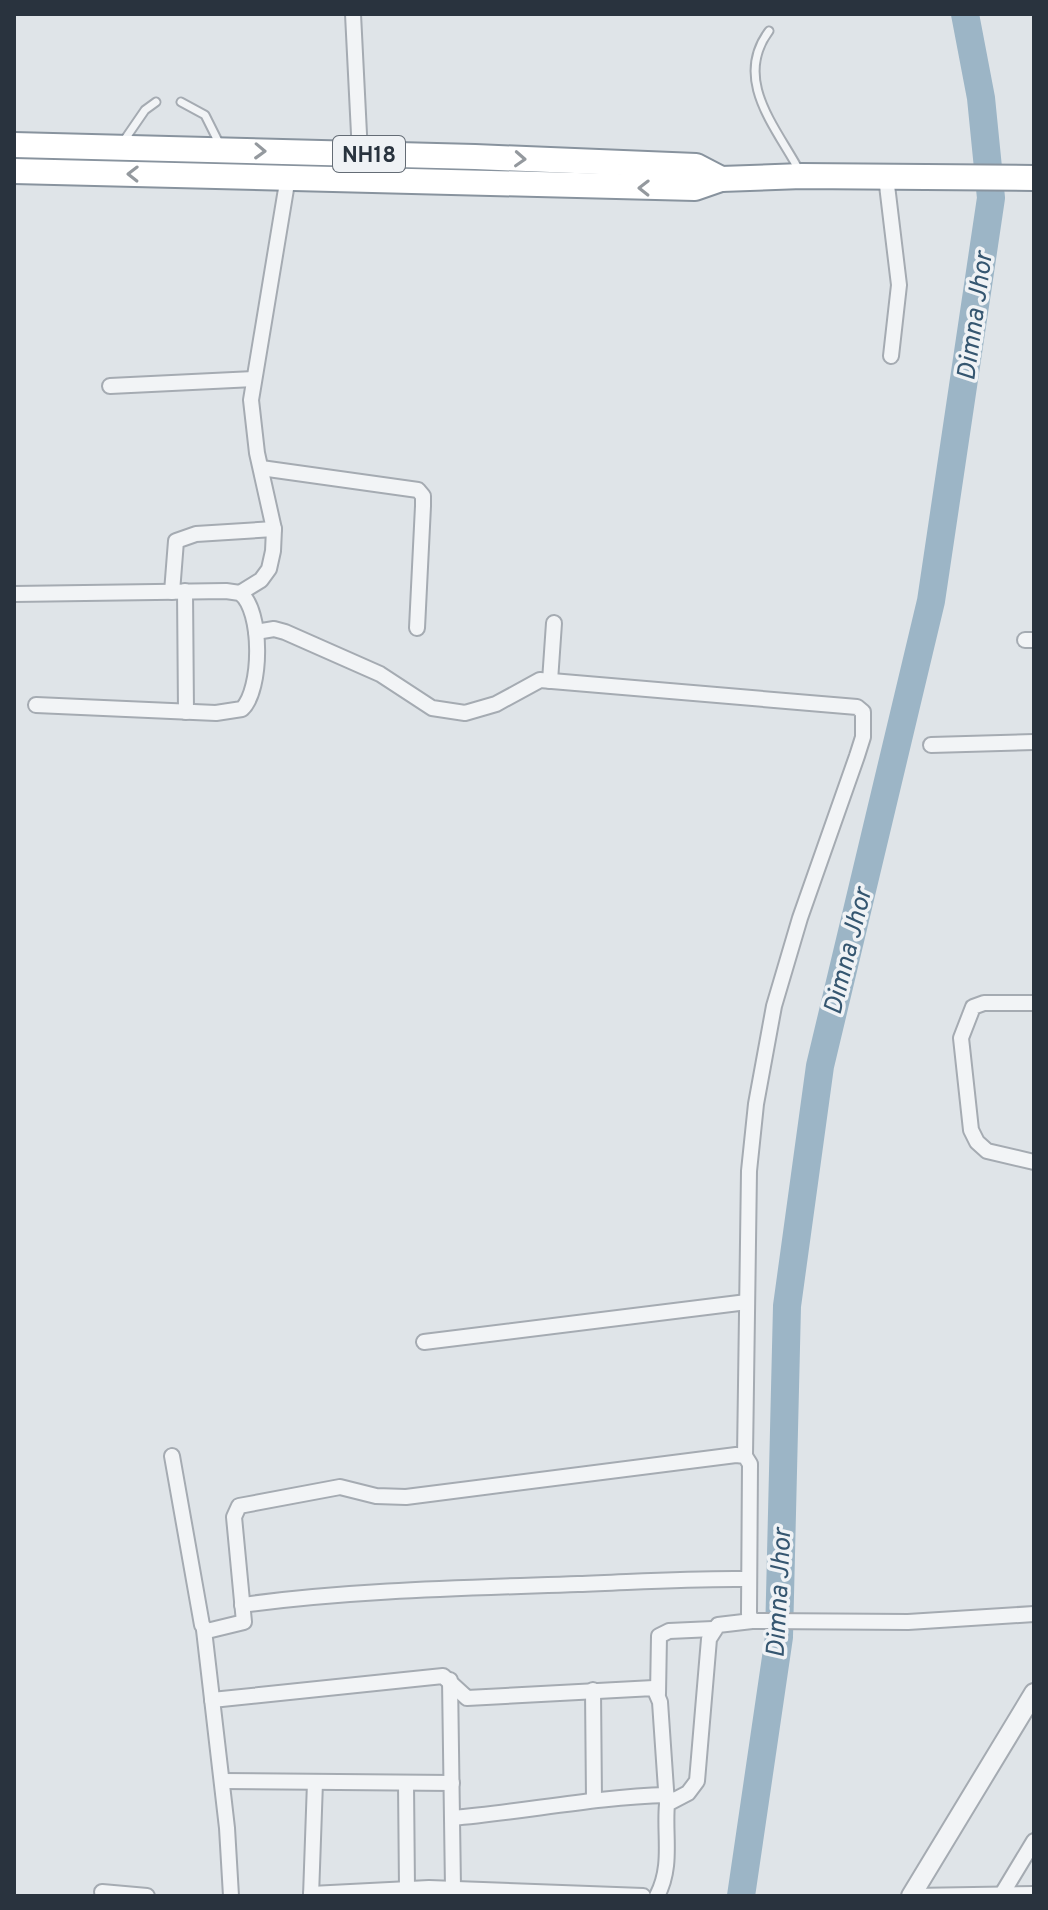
<svg xmlns="http://www.w3.org/2000/svg" width="1048" height="1910" font-family="Overpass,sans-serif">
	<style>
		.lines { fill: none; stroke-linecap: round; stroke-linejoin: round }
		.river { stroke: #9cb5c6; stroke-width: 28 }
		.service-casing { stroke: #a5abb2; stroke-width: 11 }
		.minor-casing { stroke: #a5abb2; stroke-width: 18 }
		.tertiary-casing { stroke: #a5abb2; stroke-width: 22 }
		.trunk-casing { stroke: #88939e; stroke-width: 28 }
		.service { stroke: #f2f4f6; stroke-width: 7 }
		.minor { stroke: #f2f4f6; stroke-width: 14 }
		.tertiary { stroke: #f2f4f6; stroke-width: 18 }
		.trunk { stroke: #fff; stroke-width: 24 }
		.oneway { stroke: #94999e }
		.labels { text-anchor: middle; stroke-width: 7; stroke-linejoin: round; paint-order: stroke }
		.shield { fill: #eff2f5; stroke: #646c75; stroke-width: 2 }
		.shield-label { font-size: 22px; font-weight: bold; fill: #29333e }
		.water-label { font-size: 26px; font-style: italic; fill: #355670; stroke: #eff2f5 }
	</style>
	<rect width="100%" height="100%" fill="#dfe4e8"/>
	<g class="lines">
		<!-- river -->
		<path class="river" d="M741,1896l38,-259 8,-331 33,-240 111,-465 60,-403 -10,-100 -16,-84"/>
		<!-- service casing -->
		<g class="service-casing">
			<g id="service">
				<path d="M769,31c-36,48 6,95 30,139"/>
				<path d="M181,102l24,13 15,30"/>
				<path d="M123,142l22,-32 11,-8"/>
			</g>
		</g>
		<!-- minor casing -->
		<g class="minor-casing">
			<g id="minor">
				<path d="M353,14l7,140"/>
				<path d="M886,177l13,108 -8,71"/>
				<path d="M110,386l144,-7"/>
				<path d="M261,468l157,22 5,6v10l-6,122"/>
				<path d="M185,591l1,121"/>
				<path d="M172,592l4,-51 20,-7 78,-5"/>
				<path d="M240,593l21,-13 8,-11 4,-18 1,-22 -17,-76 -6,-53 37,-223"/>
				<path d="M14,594l212,-3 14,2c23,17 22,97 2,116l-26,4 -180,-8"/>
				<path d="M256,632l18,-3 11,3 95,42 52,34 33,5 31,-9 44,-24 317,27 6,5v25l-6,19 -57,162 -26,88 -18,98 -7,67 -4,285"/>
				<path d="M1025,640h9"/>
				<path d="M550,681l4,-58"/>
				<path d="M931,745l103,-3"/>
				<path d="M1034,1003h-50l-11,4 -12,31 10,92 6,12 10,9 47,11"/>
				<path d="M424,1342l323,-40"/>
				<path d="M172,1456l30,169 5,6 37,-9 -10,-105 5,-11 101,-19 36,9 30,1 330,-42 9,1 5,8 -1,150 3,7 156,1 126,-8"/>
				<path d="M242,1605c112,-15 223,-17 336,-21 57,-2 113,-6 171,-5"/>
				<path d="M204,1630l23,198 4,68"/>
				<path d="M450,1680l3,208"/>
				<path d="M593,1690l1,110"/>
				<path d="M658,1694l1,-58 10,-5 44,-2"/>
				<path d="M212,1700l231,-24 24,22 187,-10 6,14 7,102"/>
				<path d="M222,1781l230,2"/>
				<path d="M406,1783l1,106"/>
				<path d="M452,1818c72,-6 142,-21 215,-23"/>
				<path d="M102,1892l45,4"/>
				<path d="M311,1894l118,-6 214,8"/>
				<path d="M1002,1894l32,-53"/>
				<path d="M311,1896l4,-114"/>
				<path d="M657,1896c16,-30 7,-61 10,-92l21,-11 9,-12 12,-142 9,-14 34,-4"/>
				<path d="M913,1896l121,-2"/>
			</g>
		</g>
		<!-- tertiary casing -->
		<g class="tertiary-casing">
			<path id="tertiary" d="M911,1896l123,-203"/>
		</g>
		<!-- trunk casing -->
		<g class="trunk-casing">
			<g id="trunk">
				<path d="M14,145l461,12 221,9 25,13"/>
				<path d="M14,171l681,17 26,-9 81,-3 232,2"/>
			</g>
		</g>
		<!-- service -->
		<use href="#service" class="service"/>
		<!-- minor -->
		<use href="#minor" class="minor"/>
		<!-- tertiary -->
		<use href="#tertiary" class="tertiary"/>
		<!-- trunk -->
		<use href="#trunk" class="trunk"/>
	</g>
	<!-- one-way arrows -->
	<defs><path id="oneway-chevron" d="M-2-3.5L2.5 0L-2 3.5" fill="none" stroke-width="1.6" stroke-linecap="round" stroke-linejoin="round" transform="scale(2)"/></defs>
	<g class="oneway">
		<use href="#oneway-chevron" transform="translate(260 151) rotate(2)"/>
		<use href="#oneway-chevron" transform="translate(520 159) rotate(3)"/>
		<use href="#oneway-chevron" transform="translate(133 174) rotate(-179)"/>
		<use href="#oneway-chevron" transform="translate(644 188) rotate(-179)"/>
	</g>
	<g class="labels">
		<!-- shield labels -->
		<rect class="shield" x="333" y="136" width="72" height="36" rx="6"/>
		<g class="shield-label">
			<text x="369" y="162">NH18</text>
		</g>
		<!-- water labels -->
		<g class="water-label">
			<text transform="translate(974 316) rotate(-82)" y="9">Dimna Jhor</text>
			<text transform="translate(847 951) rotate(-76)" y="9">Dimna Jhor</text>
			<text transform="translate(778 1593) rotate(-87)" y="9">Dimna Jhor</text>
		</g>
	</g>
	<!-- border -->
	<rect width="1048" height="1910" fill="none" stroke="#29333e" stroke-width="32"/>
</svg>
